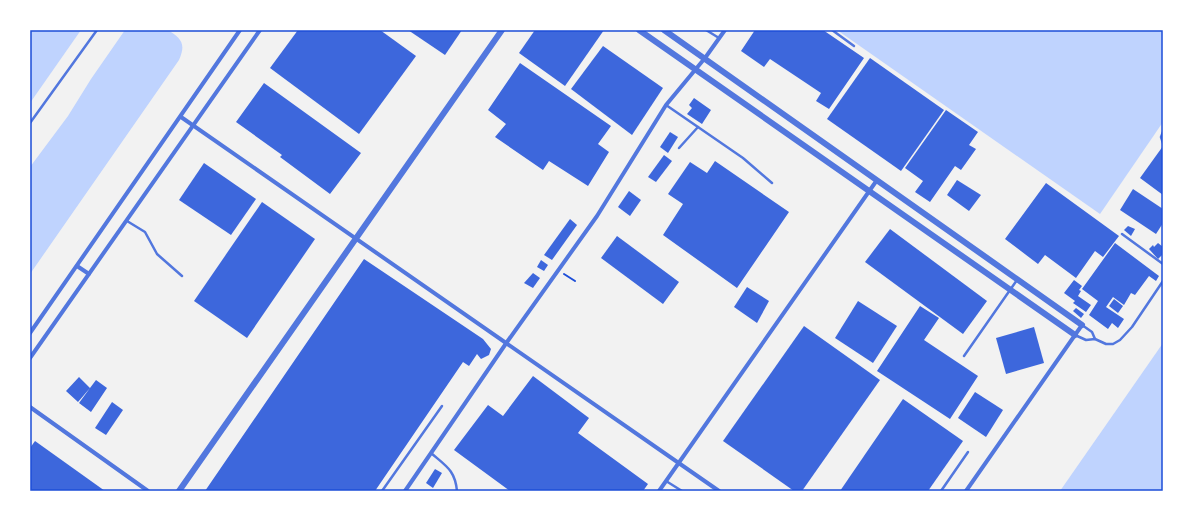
<svg xmlns="http://www.w3.org/2000/svg" width="1193" height="521" font-family="Manrope,sans-serif">
	<style>
		.water { fill: #bfd3fe }
		.building { fill: #3d67dc }
		.lines { fill: none; stroke-linecap: round; stroke-linejoin: round }
		.path { stroke: #1d4ed8; stroke-width: 2 }
		.service { stroke: #5277de; stroke-width: 2.5 }
		.minor { stroke: #5277de; stroke-width: 4 }
		.tertiary { stroke: #5277de; stroke-width: 6 }
		.neatline { fill: none; stroke: #1d4ed8; stroke-width: 1.5 }
	</style>
	<rect width="100%" height="100%" fill="#f2f2f2"/>
	<!-- water -->
	<g class="water">
		<path d="M30,30h51l-51,73z"/>
		<path d="M125,30h43c14,9 18,14 11,30l-149,214v-107l38,-51 23,-37z"/>
		<path d="M837,30h326v92l-63,92z"/>
		<path d="M1163,343v148h-103z"/>
	</g>
	<!-- building -->
	<g class="building">
		<path d="M298,30h82l36,26 -57,78 -89,-66z"/>
		<path d="M408,30h54l-17,25z"/>
		<path d="M535,30h69l-39,56 -46,-33z"/>
		<path d="M755,30h68l41,28 -35,51 -13,-8 5,-8 -51,-34 -6,8 -23,-16z"/>
		<path d="M603,46l60,42 -31,47 -61,-46z"/>
		<path d="M870,58l74,52 -43,61 -74,-52z"/>
		<path d="M520,63l91,63 -13,18 11,8 -21,34 -39,-25 -6,9 -48,-33 11,-13 -18,-14z"/>
		<path d="M264,83l97,70 -31,41 -50,-37 2,-2 -46,-33z"/>
		<path d="M694,98l17,12 -9,14 -15,-10 5,-6 -3,-3z"/>
		<path d="M946,110l32,22 -9,13 7,4 -15,21 -6,-4 -25,36 -15,-10 8,-11 -18,-13z"/>
		<path d="M670,132l8,5 -10,16 -8,-6z"/>
		<path d="M1163,146v49l-23,-17z"/>
		<path d="M664,155l8,6 -16,21 -8,-5z"/>
		<path d="M715,161l74,51 -52,76 -74,-53 20,-31 -15,-10 22,-32 17,11z"/>
		<path d="M204,163l52,36 -25,36 -52,-35z"/>
		<path d="M957,180l24,15 -12,16 -22,-16z"/>
		<path d="M1046,183l73,53 -16,21 -8,-6 -19,27 -31,-23 -7,9 -33,-25z"/>
		<path d="M1133,189l30,20v14l-7,11 -36,-24z"/>
		<path d="M629,191l12,9 -11,16 -12,-9z"/>
		<path d="M262,202l53,37 -68,99 -53,-37z"/>
		<path d="M570,219l7,6 -25,35 -8,-5z"/>
		<path d="M1128,226l7,3 -4,7 -7,-6z"/>
		<path d="M890,229l97,72 -24,33 -98,-72z"/>
		<path d="M617,236l62,46 -16,22 -62,-46z"/>
		<path d="M1115,243l44,33 -3,5 -7,-5 -14,19 -4,-2 -7,12 -11,-8 -7,10 18,12 -6,9 -6,-5 -4,6 -19,-14 9,-14 -16,-12z"/>
		<path d="M1158,243l5,4v7l-5,5 -9,-10 4,-4 1,2z"/>
		<path d="M364,259l119,80 8,10 -2,6 -8,4 -4,-5 -8,12 -6,-4 -88,129h-170z"/>
		<path d="M541,260l7,5 -4,6 -7,-4z"/>
		<path d="M533,273l7,5 -7,10 -9,-5z"/>
		<path d="M1074,280l8,6 -3,4 2,1 -3,5 13,9 -5,7 -13,-9 2,-2 -11,-8z"/>
		<path d="M747,287l22,14 -12,22 -23,-16z"/>
		<path d="M1114,299l9,7 -5,7 -9,-7z"/>
		<path d="M858,301l39,25 -24,37 -38,-25z"/>
		<path d="M920,306l19,12 -15,22 54,36 -28,43 -73,-48z"/>
		<path d="M1076,308l8,6 -3,4 -8,-7z"/>
		<path d="M804,326l76,54 -78,111h-8l-71,-50z"/>
		<path d="M1034,327l10,36 -38,11 -10,-36z"/>
		<path d="M533,376l56,42 -11,15 70,51 -5,7h-133l-56,-41 34,-45 15,11z"/>
		<path d="M79,377l11,11 6,-8 11,8 -16,24 -12,-9 11,-15 -12,14 -12,-11z"/>
		<path d="M975,392l28,18 -17,27 -28,-19z"/>
		<path d="M903,399l60,42 -35,50h-88z"/>
		<path d="M112,402l11,8 -17,25 -11,-7z"/>
		<path d="M35,441l70,50h-75v-43z"/>
		<path d="M435,469l7,4 -9,15 -7,-5z"/>
	</g>
	<g class="lines">
		<!-- path -->
		<path class="path" d="M564,274l11,7"/>
		<!-- service -->
		<g class="service">
			<path d="M706,30l13,8"/>
			<path d="M832,30l22,16"/>
			<path d="M666,105l77,53 29,25"/>
			<path d="M30,123l67,-93"/>
			<path d="M1163,132l-2,5 2,6"/>
			<path d="M679,148l19,-21"/>
			<path d="M127,221l18,11 12,22 25,22"/>
			<path d="M1122,234l41,30"/>
			<path d="M1082,325l10,7 3,7"/>
			<path d="M1075,335l11,5 9,-1 11,5h7l7,-4 12,-13 31,-46"/>
			<path d="M964,356l53,-76"/>
			<path d="M431,453c15,13 24,17 26,38"/>
			<path d="M666,481l16,10"/>
			<path d="M382,491l60,-85"/>
			<path d="M941,491l27,-39"/>
		</g>
		<!-- minor -->
		<g class="minor">
			<path d="M181,117l538,374"/>
			<path d="M77,266l12,8"/>
			<path d="M30,333l210,-303"/>
			<path d="M30,358l230,-328"/>
			<path d="M30,407l118,84"/>
			<path d="M405,491l102,-149 90,-126 69,-111 39,-47 20,-28"/>
			<path d="M659,491l218,-311"/>
			<path d="M966,491l116,-166"/>
		</g>
		<!-- tertiary -->
		<g class="tertiary">
			<path d="M639,30l436,305"/>
			<path d="M664,30l418,295"/>
			<path d="M179,491l323,-461"/>
		</g>
	</g>
	<!-- border -->
	<rect width="1193" height="521" fill="none" stroke="#ffffff" stroke-width="62"/>
	<rect x="31" y="31" width="1131" height="459" class="neatline"/>
</svg>
